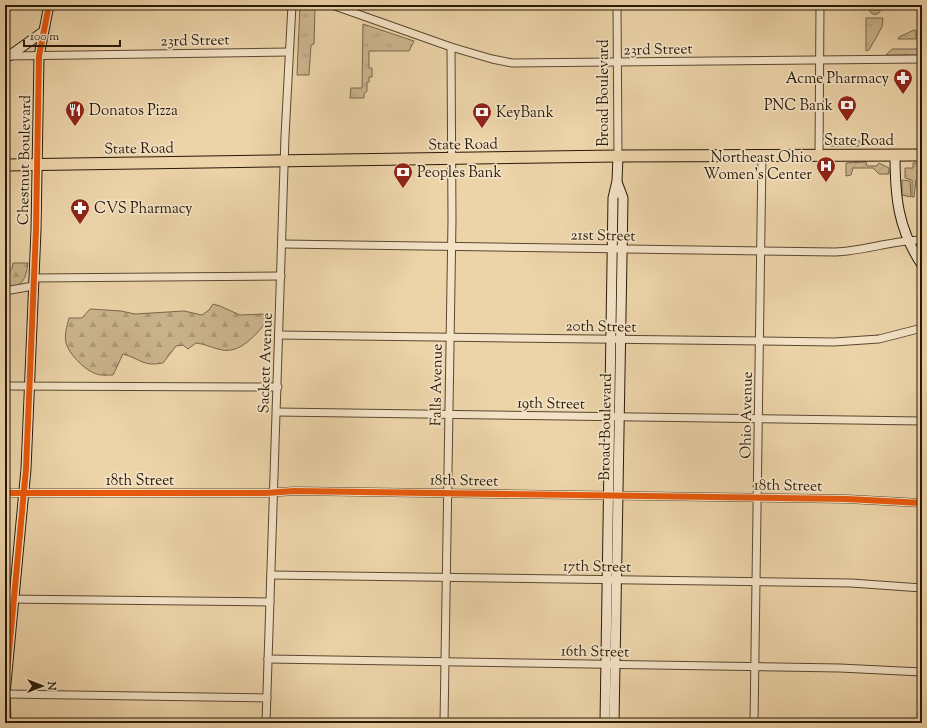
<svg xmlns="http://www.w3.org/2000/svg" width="927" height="728" font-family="'Sorts Mill Goudy',serif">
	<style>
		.grass { fill: url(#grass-tufts); stroke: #7a674a }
		.forest { fill: url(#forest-firs); stroke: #7a674a }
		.park { fill: url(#park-crowns); stroke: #7a674a }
		.garden { fill: url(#garden-furrows); stroke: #7a674a }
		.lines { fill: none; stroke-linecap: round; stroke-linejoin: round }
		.street-casing { stroke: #5a482f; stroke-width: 9 }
		.secondary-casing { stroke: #291a07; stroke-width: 11 }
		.primary-casing { stroke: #291a07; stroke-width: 13 }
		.street { stroke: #f3e2c6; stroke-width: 7 }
		.secondary { stroke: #f3e2c6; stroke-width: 9 }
		.primary { stroke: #ecd3a8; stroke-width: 11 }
		.cycleway-casing { stroke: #f3e2c6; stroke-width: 8 }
		.cycleway { stroke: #e8590c; stroke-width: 6 }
		.labels { text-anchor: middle; stroke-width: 3.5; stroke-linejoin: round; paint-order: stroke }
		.street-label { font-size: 15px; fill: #291a07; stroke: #f3e2c6 }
		.poi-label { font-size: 15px; fill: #291a07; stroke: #f3e2c6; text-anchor: start }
	</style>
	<defs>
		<pattern id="grass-tufts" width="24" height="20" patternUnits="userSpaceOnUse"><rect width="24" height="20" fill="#cbb48d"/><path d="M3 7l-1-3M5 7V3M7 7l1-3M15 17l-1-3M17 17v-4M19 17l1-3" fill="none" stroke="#ae9a78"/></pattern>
		<pattern id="forest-firs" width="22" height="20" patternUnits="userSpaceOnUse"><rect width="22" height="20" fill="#cbb48d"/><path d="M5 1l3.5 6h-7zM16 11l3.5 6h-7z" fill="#ae9a78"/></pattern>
		<pattern id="park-crowns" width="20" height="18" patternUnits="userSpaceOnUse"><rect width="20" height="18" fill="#cbb48d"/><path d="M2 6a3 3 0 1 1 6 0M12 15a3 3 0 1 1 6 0" fill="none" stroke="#ae9a78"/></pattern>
		<pattern id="garden-furrows" width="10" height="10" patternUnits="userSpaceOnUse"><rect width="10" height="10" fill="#cbb48d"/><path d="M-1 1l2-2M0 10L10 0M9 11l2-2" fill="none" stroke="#ae9a78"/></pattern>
	</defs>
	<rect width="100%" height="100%" fill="#ecd3a8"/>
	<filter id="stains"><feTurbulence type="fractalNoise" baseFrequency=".005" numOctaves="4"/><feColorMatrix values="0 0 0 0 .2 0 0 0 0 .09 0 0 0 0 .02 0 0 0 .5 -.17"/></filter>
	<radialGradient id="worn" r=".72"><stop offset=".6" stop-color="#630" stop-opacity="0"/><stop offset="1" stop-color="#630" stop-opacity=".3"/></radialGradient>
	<!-- grass -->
	<g class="grass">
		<path d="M300,5l15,3 -1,36 -3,1 -2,30h-12z"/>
		<path d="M866,18h17l-1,9 -13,23 -3,1z"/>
		<path d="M363,24l51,17 -5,10h-40v17h3v9h-3v5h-2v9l-3,3v4h-14l1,-10h11z"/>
		<path d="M914,30l2,1v8h-18l1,-2z"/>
		<path d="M892,49h30v6h-36z"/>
		<path d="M825,141h36l-2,5h-29z"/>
		<path d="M913,163h9v13l-6,4 -2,17h-2v-17l-7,-2v-10h8z"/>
		<path d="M902,180l8,1 1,16 -9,-2z"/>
	</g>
	<!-- forest -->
	<g class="forest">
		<path d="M13,263h15c-2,15 -5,25 -23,25v-10l7,-10z"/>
		<path d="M213,304l7,2 20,9 23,-1 4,7c-11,14 -28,35 -49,28 -8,-2 -13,-5 -22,-6l-8,6 -5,-4 -7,1 -13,17c-20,4 -22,-4 -40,-9l-10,21c-6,0 -13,1 -19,-2 -10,-4 -25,-19 -28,-30 -2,-8 1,-17 3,-25h13l8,-9 31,2 14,3 49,-3 18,4 7,-5z"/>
	</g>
	<!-- park -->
	<circle class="park" cx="875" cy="9" r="5.5"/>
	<!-- garden -->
	<path class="garden" d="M866,162l1,4h10l2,-3 10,5v6h-10l-6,-6h-20l-2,7 -5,1v-13z"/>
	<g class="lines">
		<!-- street casing -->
		<g class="street-casing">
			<g id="street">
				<path d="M332,5l119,42 41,12 20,4 410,-4"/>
				<path d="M617,5l1,151"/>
				<path d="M7,56l282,-4"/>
				<path d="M819,155l1,-150"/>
				<path d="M282,244l553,8c30,-1 58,-12 87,-12"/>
				<path d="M34,278l247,-2"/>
				<path d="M5,291l28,-5"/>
				<path d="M279,335l555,7 45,-3 43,-11"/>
				<path d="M5,386l273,1"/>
				<path d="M277,412l645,9"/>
				<path d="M5,493h261l28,-2 553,8 75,4"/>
				<path d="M271,575l580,8 71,5"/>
				<path d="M5,599l265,3"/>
				<path d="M268,659l572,9 82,4"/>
				<path d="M5,694l262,4"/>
				<path d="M266,723l19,-587 7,-131"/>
				<path d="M444,723l8,-503 -1,-173"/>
				<path d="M754,723l8,-568"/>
			</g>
		</g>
		<!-- secondary casing -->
		<g class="secondary-casing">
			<g id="secondary">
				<path d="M9,56l34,-24"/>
				<path d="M895,155c0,42 3,74 27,110"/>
				<path d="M6,723l-1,-29 21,-225 10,-239 3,-174 10,-51"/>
				<path d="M605,723l8,-525 4,-17 1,-25"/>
				<path d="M614,723l9,-525 -6,-16"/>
			</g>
		</g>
		<!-- primary casing -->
		<g class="primary-casing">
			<path id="primary" d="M5,165l613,-9 304,-1"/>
		</g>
		<!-- street -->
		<use href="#street" class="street"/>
		<!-- secondary -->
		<use href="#secondary" class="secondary"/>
		<!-- primary -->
		<use href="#primary" class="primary"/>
		<!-- cycleway casing -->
		<g class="cycleway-casing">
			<g id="cycleway">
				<path d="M5,493h261l28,-2 553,8 75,4"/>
				<path d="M6,723l-1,-29 21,-225 10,-239 3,-174 10,-51"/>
			</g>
		</g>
		<!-- cycleway -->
		<use href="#cycleway" class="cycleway"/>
	</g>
	<!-- icons -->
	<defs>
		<g id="pharmacy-pin" transform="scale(1)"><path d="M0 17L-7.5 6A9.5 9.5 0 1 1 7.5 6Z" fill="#8f2418" stroke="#f3e2c6"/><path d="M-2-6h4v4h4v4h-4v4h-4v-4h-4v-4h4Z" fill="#fff"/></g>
		<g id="bank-pin" transform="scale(1)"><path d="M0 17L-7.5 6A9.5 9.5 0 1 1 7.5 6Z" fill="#8f2418" stroke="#f3e2c6"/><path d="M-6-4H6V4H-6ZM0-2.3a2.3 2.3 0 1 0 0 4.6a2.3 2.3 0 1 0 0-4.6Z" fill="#fff"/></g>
		<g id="restaurant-pin" transform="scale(1)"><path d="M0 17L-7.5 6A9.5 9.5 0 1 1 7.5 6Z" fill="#8f2418" stroke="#f3e2c6"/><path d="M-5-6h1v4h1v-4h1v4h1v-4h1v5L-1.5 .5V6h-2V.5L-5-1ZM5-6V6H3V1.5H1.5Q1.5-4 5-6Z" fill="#fff"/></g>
		<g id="hospital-pin" transform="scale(1)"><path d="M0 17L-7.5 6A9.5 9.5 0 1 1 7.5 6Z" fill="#8f2418" stroke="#f3e2c6"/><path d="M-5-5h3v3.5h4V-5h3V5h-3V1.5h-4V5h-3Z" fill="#fff"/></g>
	</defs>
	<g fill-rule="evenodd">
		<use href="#pharmacy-pin" x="903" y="78"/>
		<use href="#bank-pin" x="847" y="105"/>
		<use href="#restaurant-pin" x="75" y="110"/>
		<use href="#bank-pin" x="482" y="112"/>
		<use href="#hospital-pin" x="826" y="166"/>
		<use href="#bank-pin" x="403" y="172"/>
		<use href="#pharmacy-pin" x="80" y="208"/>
	</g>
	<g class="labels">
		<!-- street labels -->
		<g class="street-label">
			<text transform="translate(195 40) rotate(-1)" y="5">23rd Street</text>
			<text transform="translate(658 49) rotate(-1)" y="5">23rd Street</text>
			<text transform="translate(603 93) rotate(-90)" y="5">Broad Boulevard</text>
			<text x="859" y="145">State Road</text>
			<text transform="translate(463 144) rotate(-1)" y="5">State Road</text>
			<text transform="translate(139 148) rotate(-1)" y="5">State Road</text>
			<text transform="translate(24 160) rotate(-89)" y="5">Chestnut Boulevard</text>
			<text transform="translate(603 235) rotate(1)" y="5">21st Street</text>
			<text transform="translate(601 326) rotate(1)" y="5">20th Street</text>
			<text transform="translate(265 363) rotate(-88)" y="5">Sackett Avenue</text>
			<text transform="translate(436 385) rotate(-89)" y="5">Falls Avenue</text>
			<text transform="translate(551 403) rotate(1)" y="5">19th Street</text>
			<text transform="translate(746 415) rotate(-89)" y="5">Ohio Avenue</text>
			<text transform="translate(605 427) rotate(-89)" y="5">Broad Boulevard</text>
			<text x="140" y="485">18th Street</text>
			<text transform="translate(464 480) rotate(1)" y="5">18th Street</text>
			<text transform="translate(788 485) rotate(1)" y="5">18th Street</text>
			<text transform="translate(597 566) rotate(1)" y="5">17th Street</text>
			<text transform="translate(595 651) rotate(1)" y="5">16th Street</text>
		</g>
		<!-- poi labels -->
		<g class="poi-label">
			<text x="889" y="83" text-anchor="end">Acme Pharmacy</text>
			<text x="833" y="110" text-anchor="end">PNC Bank</text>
			<text x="89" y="115">Donatos Pizza</text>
			<text x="496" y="117">KeyBank</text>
			<text x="812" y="162" text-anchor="end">Northeast Ohio<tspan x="812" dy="17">Women's Center</tspan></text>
			<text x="417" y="177">Peoples Bank</text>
			<text x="94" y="213">CVS Pharmacy</text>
		</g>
	</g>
	<!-- margin -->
	<rect width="927" height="728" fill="none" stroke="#ecd3a8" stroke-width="20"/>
	<rect x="6" y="6" width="915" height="716" fill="none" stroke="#291a07" stroke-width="2"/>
	<rect x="10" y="10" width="907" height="708" fill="none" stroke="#291a07"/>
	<!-- north arrow -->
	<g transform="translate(42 686) rotate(90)" stroke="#f3e2c6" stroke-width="3" paint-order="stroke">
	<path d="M0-3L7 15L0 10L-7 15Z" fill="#291a07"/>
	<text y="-6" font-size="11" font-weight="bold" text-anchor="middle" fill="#291a07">N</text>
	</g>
	<!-- scale -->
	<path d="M24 40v6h96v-6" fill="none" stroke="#291a07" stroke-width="2"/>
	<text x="30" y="40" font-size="12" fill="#291a07" stroke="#f3e2c6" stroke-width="3" paint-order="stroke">100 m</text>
	<rect width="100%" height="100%" filter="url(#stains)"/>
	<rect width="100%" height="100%" fill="url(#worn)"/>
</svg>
